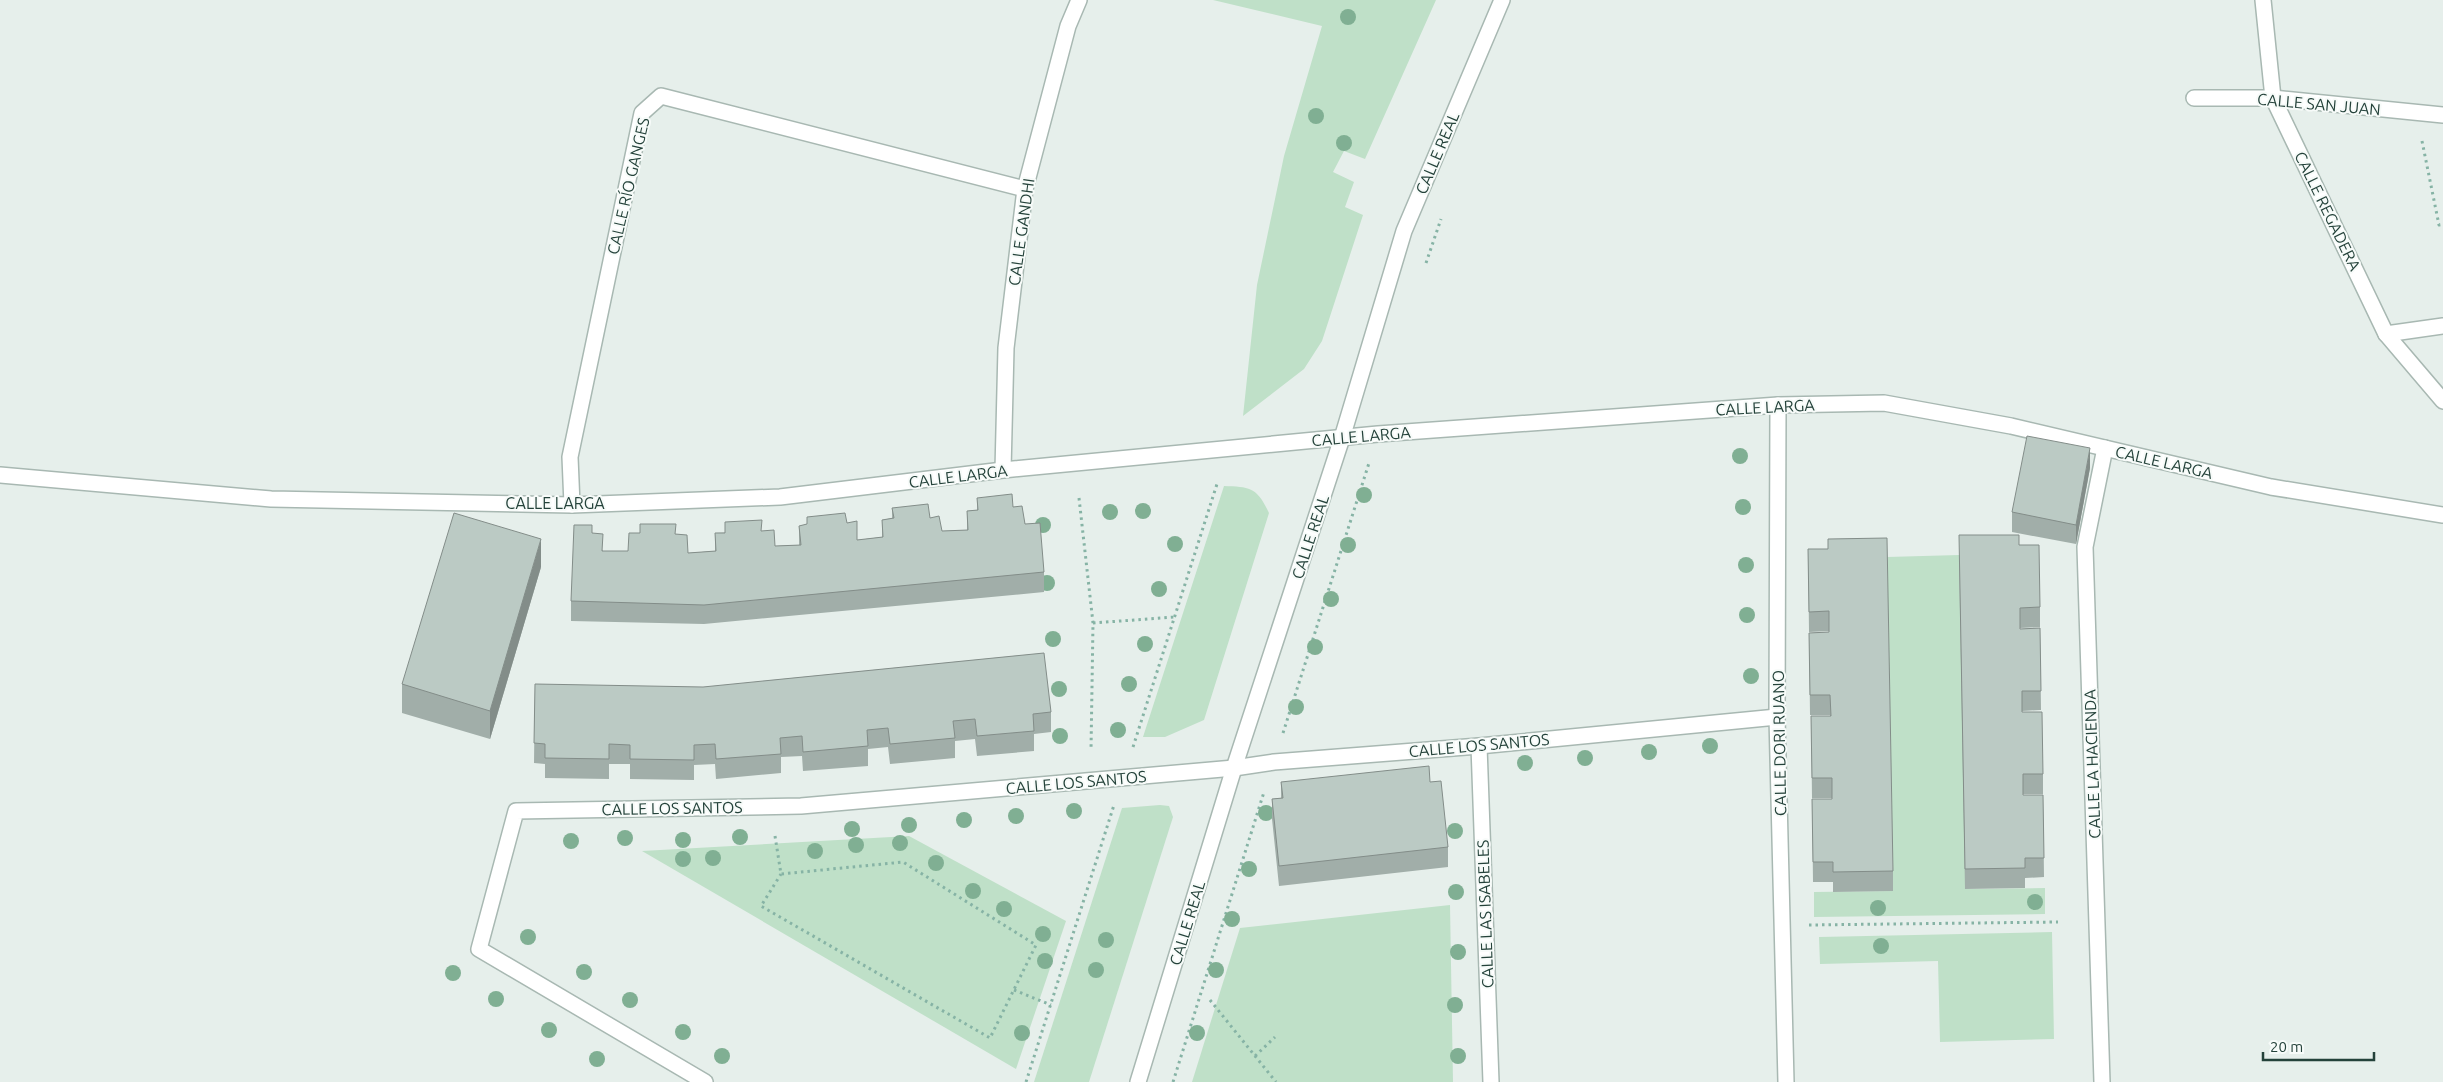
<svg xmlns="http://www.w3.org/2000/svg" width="2443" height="1082" font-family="Ubuntu,sans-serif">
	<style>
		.green { fill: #bfe0c8 }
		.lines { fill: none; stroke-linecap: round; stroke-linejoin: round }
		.minor-casing { stroke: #a8b8b2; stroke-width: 18 }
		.path { stroke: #86b3a5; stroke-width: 3; stroke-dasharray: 2.5 4; stroke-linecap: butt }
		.minor { stroke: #fff; stroke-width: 15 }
		.tree { fill: #80af93 }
		.wall { fill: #a1aea9 }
		.shaded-wall { fill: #838d89 }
		.building { fill: #bbcac4; stroke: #838d89 }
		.labels { text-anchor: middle; stroke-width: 4; stroke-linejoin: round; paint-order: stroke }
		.street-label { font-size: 16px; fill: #24423a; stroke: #f7fbf9 }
	</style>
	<rect width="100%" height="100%" fill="#e6efeb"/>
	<!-- green -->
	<g class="green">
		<path d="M1213,0h223l-71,159 -21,-8 -11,21 21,10 -9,25 18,8 -41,126 -18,28 -61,47 14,-131 27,-129 38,-130z"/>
		<path d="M1224,486c26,1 33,1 45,27l-65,207 -39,17h-22z"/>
		<path d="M1959,555l7,334 79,-1v26l-231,3v-25l79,-1 -6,-334z"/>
		<path d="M1160,805l9,1 4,11 -84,265h-55l88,-274z"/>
		<path d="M909,836l157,85 -50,148 -374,-218z"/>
		<path d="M1450,905l3,177h-261l48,-154z"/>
		<path d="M2052,932l2,107 -114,3 -2,-81 -118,3 -1,-27z"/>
	</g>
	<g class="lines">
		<!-- minor casing -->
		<g class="minor-casing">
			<g id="minor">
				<path d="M2263,0l10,98 113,236 57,67"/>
				<path d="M2194,98h79l170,17"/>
				<path d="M2386,334l57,-8"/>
				<path d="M1778,405l-1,312 9,365"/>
				<path d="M1003,470l3,-122 19,-159 43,-163 11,-26"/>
				<path d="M0,475l271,24 301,6 208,-8 223,-27 375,-36 400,-29 106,-2 127,23 260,61 172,28"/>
				<path d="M572,505l-2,-48 72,-344 19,-17 364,93"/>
				<path d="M1479,746l12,336"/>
				<path d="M705,1082l-226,-133 37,-138 285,-5 433,-38 40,-6 205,-16 298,-29"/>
				<path d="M1138,1082l96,-314 108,-330 62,-207 98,-231"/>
				<path d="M2102,1082l-17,-535 20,-99"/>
			</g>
		</g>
		<!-- path -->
		<g class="path">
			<path d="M2422,141l17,84 4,-1"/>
			<path d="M1426,263l15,-44"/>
			<path d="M1079,498l14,125 -2,127"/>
			<path d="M1093,623l82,-6"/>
			<path d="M1283,733l86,-270"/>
			<path d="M1133,747l84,-263"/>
			<path d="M775,836l6,38 122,-12 133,83 -46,93 -229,-132 20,-32"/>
			<path d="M1809,925l249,-3"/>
			<path d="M1014,990l37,15"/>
			<path d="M1210,1000l66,82"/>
			<path d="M1255,1056l20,-19"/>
			<path d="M1026,1082l88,-277"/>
			<path d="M1173,1082l91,-290"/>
		</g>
		<!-- minor -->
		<use href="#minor" class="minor"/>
	</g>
	<!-- trees -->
	<g class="tree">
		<circle cx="1348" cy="17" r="8"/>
		<circle cx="1316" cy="116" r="8"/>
		<circle cx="1344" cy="143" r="8"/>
		<circle cx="1740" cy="456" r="8"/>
		<circle cx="1364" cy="495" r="8"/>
		<circle cx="1743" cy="507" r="8"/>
		<circle cx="1143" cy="511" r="8"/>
		<circle cx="1110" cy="512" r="8"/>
		<circle cx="1043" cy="525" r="8"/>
		<circle cx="1175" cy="544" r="8"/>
		<circle cx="1348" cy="545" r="8"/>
		<circle cx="1746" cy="565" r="8"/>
		<circle cx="1047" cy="583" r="8"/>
		<circle cx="1159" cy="589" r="8"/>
		<circle cx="1331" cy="599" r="8"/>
		<circle cx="1747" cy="615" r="8"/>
		<circle cx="1053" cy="639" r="8"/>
		<circle cx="1145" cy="644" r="8"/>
		<circle cx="1315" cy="647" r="8"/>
		<circle cx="1751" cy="676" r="8"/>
		<circle cx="1129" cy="684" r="8"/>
		<circle cx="1059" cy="689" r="8"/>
		<circle cx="1296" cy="707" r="8"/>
		<circle cx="1118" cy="730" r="8"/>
		<circle cx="1060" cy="736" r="8"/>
		<circle cx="1710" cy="746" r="8"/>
		<circle cx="1649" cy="752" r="8"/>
		<circle cx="1585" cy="758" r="8"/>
		<circle cx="1525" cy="763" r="8"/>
		<circle cx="1074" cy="811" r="8"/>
		<circle cx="1266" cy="813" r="8"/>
		<circle cx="1016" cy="816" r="8"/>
		<circle cx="964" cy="820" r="8"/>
		<circle cx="909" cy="825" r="8"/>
		<circle cx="852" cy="829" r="8"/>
		<circle cx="1455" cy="831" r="8"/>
		<circle cx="740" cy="837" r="8"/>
		<circle cx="625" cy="838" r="8"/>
		<circle cx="683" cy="840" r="8"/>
		<circle cx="571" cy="841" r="8"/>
		<circle cx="900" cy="843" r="8"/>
		<circle cx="856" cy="845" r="8"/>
		<circle cx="815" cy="851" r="8"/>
		<circle cx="713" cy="858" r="8"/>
		<circle cx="683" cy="859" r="8"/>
		<circle cx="936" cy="863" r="8"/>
		<circle cx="1249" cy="869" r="8"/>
		<circle cx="973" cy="891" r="8"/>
		<circle cx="1456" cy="892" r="8"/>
		<circle cx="2035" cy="902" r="8"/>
		<circle cx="1878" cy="908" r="8"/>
		<circle cx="1004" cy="909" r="8"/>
		<circle cx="1232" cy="919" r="8"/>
		<circle cx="1043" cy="934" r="8"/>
		<circle cx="528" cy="937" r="8"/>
		<circle cx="1106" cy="940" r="8"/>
		<circle cx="1881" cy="946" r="8"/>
		<circle cx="1458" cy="952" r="8"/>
		<circle cx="1045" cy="961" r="8"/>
		<circle cx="1096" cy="970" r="8"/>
		<circle cx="1216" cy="970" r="8"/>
		<circle cx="584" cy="972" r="8"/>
		<circle cx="453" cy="973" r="8"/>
		<circle cx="496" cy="999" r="8"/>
		<circle cx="630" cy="1000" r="8"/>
		<circle cx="1455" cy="1005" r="8"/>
		<circle cx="549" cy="1030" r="8"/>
		<circle cx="683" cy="1032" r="8"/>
		<circle cx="1022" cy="1033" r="8"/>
		<circle cx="1197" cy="1033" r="8"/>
		<circle cx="722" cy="1056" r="8"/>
		<circle cx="1458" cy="1056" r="8"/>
		<circle cx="597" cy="1059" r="8"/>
	</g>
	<!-- wall -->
	<g class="wall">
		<path d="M2090,468l-14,76 -64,-12v-20z"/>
		<path d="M977,498l36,9 12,17 19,48v20l-340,32 -133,-3v-20l21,-68 11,18h25l48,-17 12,19 27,-2v-18l47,-2 13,15 24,-1v-19l48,-3 10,17 25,-3v-17l10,-2v-10l38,10 12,13 25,-1v-19l10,-1z"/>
		<path d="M1808,549h20l65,322v20l-60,1v-10h-20l-1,-83h20v-1h-20l-1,-82h19v-1h-20l-1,-82 20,-1v-1l-20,1z"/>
		<path d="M1959,555l81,52v20l-20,1v1l20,-1 1,82 -19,1 21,63v20h-20v1h20l1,82 -19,1v10l-60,1z"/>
		<path d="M541,567l-51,172 -88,-26v-29z"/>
		<path d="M535,684l516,28v20l-17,2v17l-57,5 -2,-17 -20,2v17l-65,6 -2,-17 -20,2v17l-65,5 -1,-15 -21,1v16l-65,6 -1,-15 -21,1v15l-64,-1v-15h-21v15l-64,-1v-14l-11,-1z"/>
		<path d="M1281,782h149l18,65v20l-169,19 -7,-67v-20l9,-1z"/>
	</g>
	<!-- shaded-wall -->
	<g class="shaded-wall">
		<path d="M2090,448v20l-14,76v-19z"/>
		<path d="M541,539v28l-51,172v-28z"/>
	</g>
	<!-- building -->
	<g class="building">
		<path d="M2027,436l63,12 -14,77 -64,-13z"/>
		<path d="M1012,494l1,13 9,-1 3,18 15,-1 4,49 -340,33 -133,-4 3,-76h18v8l11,1 -1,17h26l1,-18h11v-9h36l-1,10 12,1 1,18 28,-2 -1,-18h10v-11l37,-2 -1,11 13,-1 1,16 26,-1 -2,-19 8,-2v-7l38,-4 2,10 10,-2v19l26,-3 -1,-17 12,-2 -2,-10 36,-4 2,14 9,-2 3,15 26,-1 -1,-19 11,-1 -1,-12z"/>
		<path d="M454,513l87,26 -51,172 -88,-27z"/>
		<path d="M1959,535h60v10h20l1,62 -20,1v21l20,-1 1,63h-19v21h20l1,62h-20v21h20l1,63h-19v10l-60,1z"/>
		<path d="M1887,538l6,333 -60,1v-10h-20l-1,-63h20v-21h-20l-1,-62h20l-1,-21h-20l-1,-62 20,-1v-21l-20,1 -1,-63h20v-10z"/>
		<path d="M1044,653l7,59 -18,2 1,17 -57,5 -2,-17 -22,2 2,17 -65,6 -2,-16 -21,2 1,16 -65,6 -1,-16 -22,2 1,16 -65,5 -1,-15 -21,1v15l-64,-1v-14l-21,-1v15l-64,-1v-14l-11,-1 1,-59 168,3z"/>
		<path d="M1429,766l1,16 11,-1 7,66 -169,19 -7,-67 11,-1 -2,-16z"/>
	</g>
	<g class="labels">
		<!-- street labels -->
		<g class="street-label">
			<text transform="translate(2319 104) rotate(5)" y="6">CALLE SAN JUAN</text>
			<text transform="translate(1437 153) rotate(-67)" y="6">CALLE REAL</text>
			<text transform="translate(628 186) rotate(-77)" y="6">CALLE RÍO GANGES</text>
			<text transform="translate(2328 211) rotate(64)" y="6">CALLE REGADERA</text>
			<text transform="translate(1021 232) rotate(-82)" y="6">CALLE GANDHI</text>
			<text transform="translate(1765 407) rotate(-3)" y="6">CALLE LARGA</text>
			<text transform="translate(1361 436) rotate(-5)" y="6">CALLE LARGA</text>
			<text transform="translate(2164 462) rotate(13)" y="6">CALLE LARGA</text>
			<text transform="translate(958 476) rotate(-7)" y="6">CALLE LARGA</text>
			<text x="555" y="509">CALLE LARGA</text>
			<text transform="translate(1310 537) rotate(-72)" y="6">CALLE REAL</text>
			<text transform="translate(1779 743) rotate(-91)" y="6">CALLE DORI RUANO</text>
			<text transform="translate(1479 745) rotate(-5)" y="6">CALLE LOS SANTOS</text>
			<text transform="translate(2092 764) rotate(-92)" y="6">CALLE LA HACIENDA</text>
			<text transform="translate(1076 782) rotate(-5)" y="6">CALLE LOS SANTOS</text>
			<text transform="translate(672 808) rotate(-1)" y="6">CALLE LOS SANTOS</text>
			<text transform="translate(1485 914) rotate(-92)" y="6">CALLE LAS ISABELES</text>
			<text transform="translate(1187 923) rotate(-73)" y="6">CALLE REAL</text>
		</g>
	</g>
	<!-- scale -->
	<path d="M2263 1052v8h111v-8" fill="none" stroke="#24423a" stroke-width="2.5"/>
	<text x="2270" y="1052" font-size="15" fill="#24423a" stroke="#f7fbf9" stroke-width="4" paint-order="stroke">20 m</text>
</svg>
